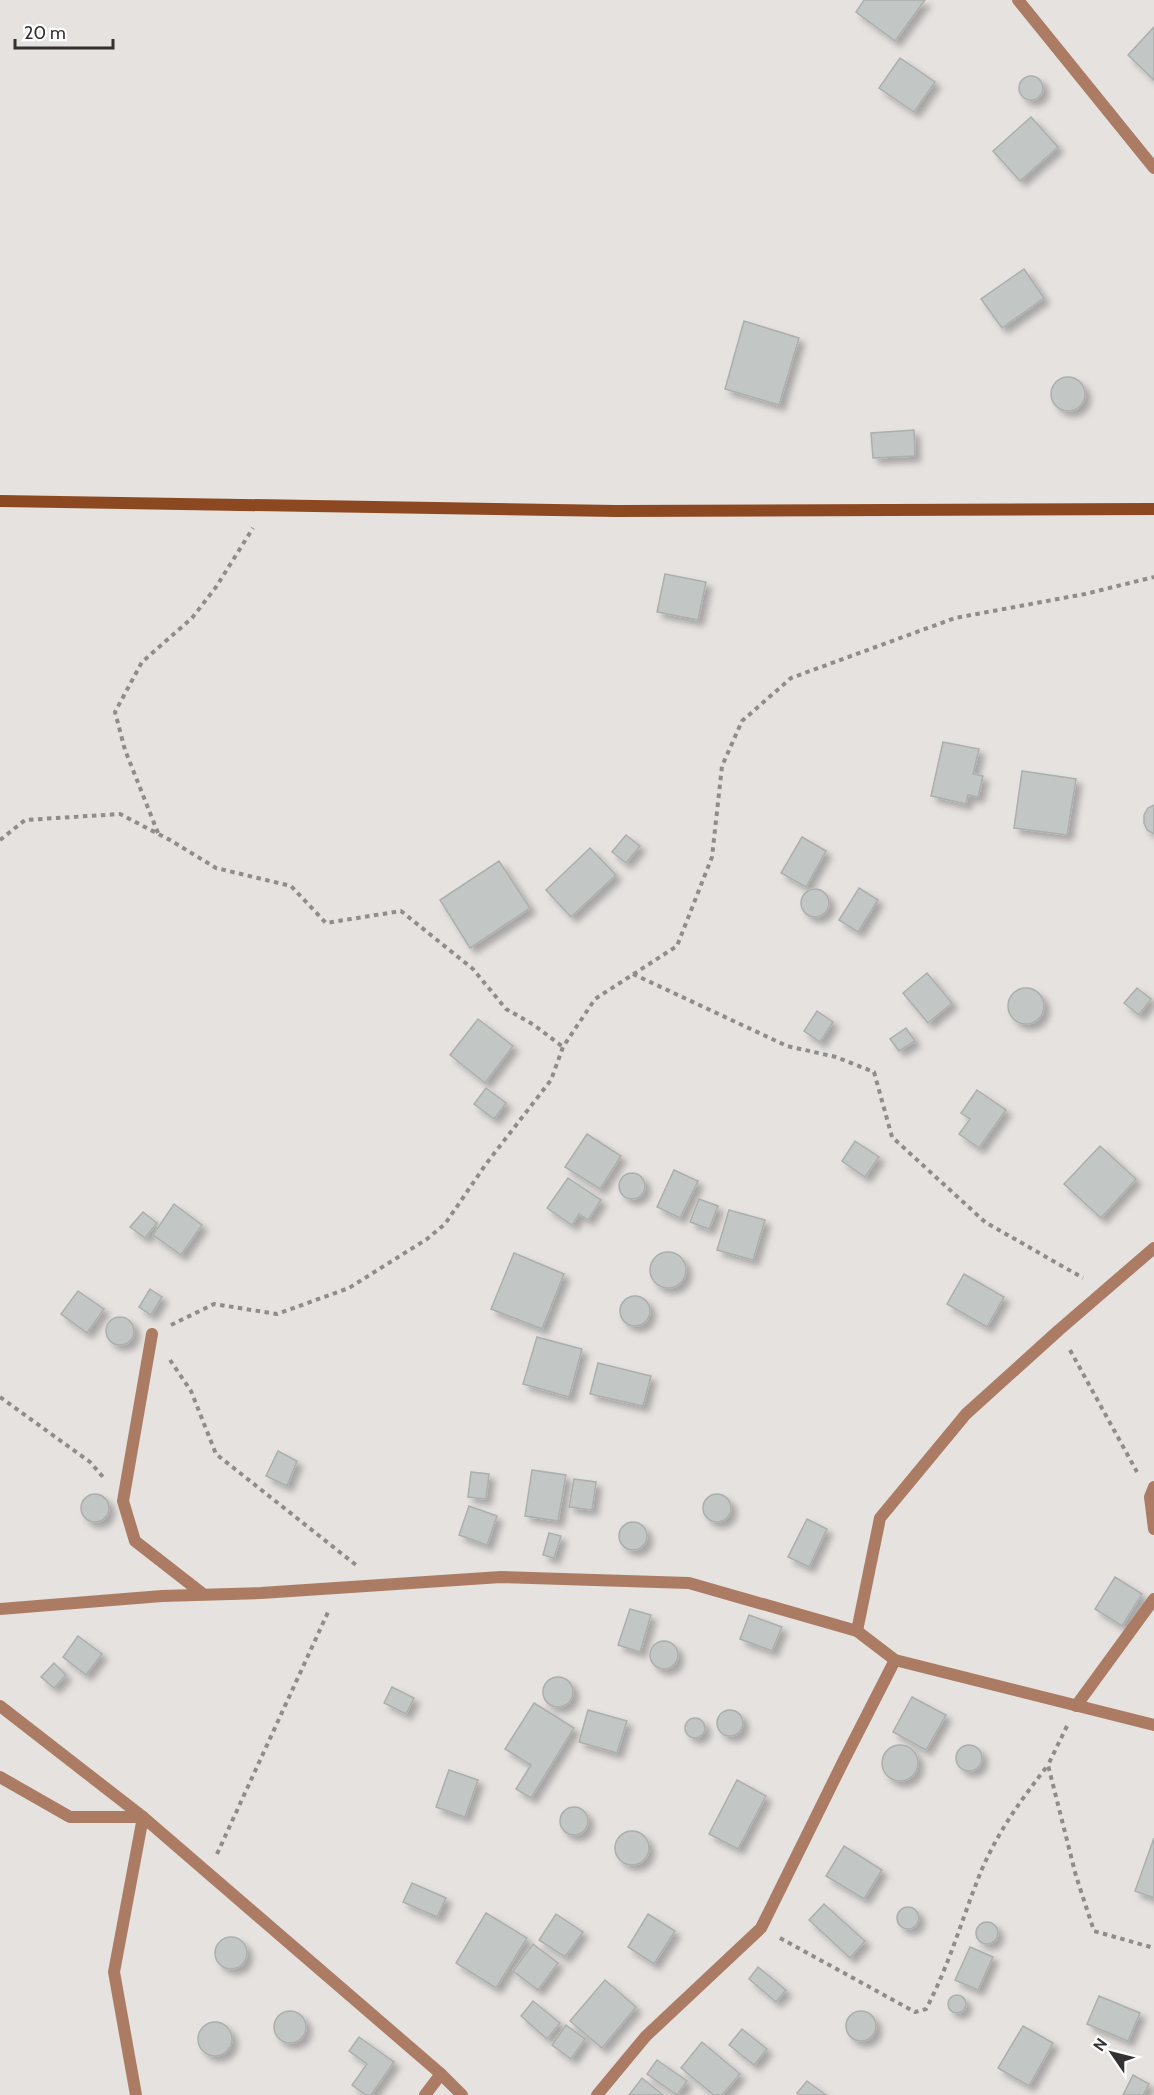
<svg xmlns="http://www.w3.org/2000/svg" width="1154" height="2095" font-family="Cabin,sans-serif">
	<style>
		.building { fill: #c2c6c5; stroke: #abafad; stroke-width: 1.5; filter: url(#shadow) }
		.lines { fill: none; stroke-linecap: round; stroke-linejoin: round }
		.path { stroke: #8f8d8c; stroke-width: 4; stroke-dasharray: 4.5 4.5; stroke-linecap: butt }
		.minor { stroke: #ab7c63; stroke-width: 12 }
		.secondary { stroke: #8c4921; stroke-width: 12 }
	</style>
	<defs>
		<filter id="shadow"><feDropShadow dx="5.5" dy="5.5" stdDeviation="3" flood-color="#0004"/></filter>
	</defs>
	<rect width="100%" height="100%" fill="#e5e2e0"/>
	<!-- building -->
	<g class="building">
		<path d="M864,0h61l-30,41 -39,-29z"/>
		<path d="M1154,27v53l-26,-25z"/>
		<path d="M900,58l35,24 -21,30 -35,-24z"/>
		<circle cx="1031" cy="88" r="12"/>
		<path d="M1031,117l27,30 -38,34 -27,-30z"/>
		<path d="M1024,269l20,29 -42,30 -21,-29z"/>
		<path d="M744,321l55,17 -20,67 -54,-16z"/>
		<circle cx="1068" cy="394" r="17"/>
		<path d="M914,430l1,26 -42,2 -2,-25z"/>
		<path d="M665,574l41,8 -8,38 -41,-8z"/>
		<path d="M943,742l36,7 -6,25 10,2 -5,21 -10,-2 -2,9 -35,-8z"/>
		<path d="M1022,771l54,8 -9,56 -53,-7z"/>
		<path d="M1154,805v29l-7,-4 -3,-7v-8l4,-7z"/>
		<path d="M626,835l14,11 -14,17 -14,-11z"/>
		<path d="M802,837l24,14 -20,36 -25,-14z"/>
		<path d="M590,848l26,27 -45,42 -25,-27z"/>
		<path d="M499,861l31,47 -60,40 -30,-48z"/>
		<path d="M859,888l19,12 -20,32 -19,-12z"/>
		<circle cx="815" cy="903" r="14"/>
		<path d="M927,973l25,30 -24,20 -25,-30z"/>
		<path d="M1137,988l14,11 -12,16 -15,-12z"/>
		<circle cx="1026" cy="1006" r="18"/>
		<path d="M817,1011l16,11 -13,20 -16,-11z"/>
		<path d="M478,1019l35,27 -28,37 -35,-28z"/>
		<path d="M906,1028l9,13 -16,10 -9,-12z"/>
		<path d="M486,1088l20,15 -12,16 -20,-15z"/>
		<path d="M977,1090l29,20 -27,38 -20,-14 11,-15 -9,-6z"/>
		<path d="M587,1134l34,22 -21,33 -35,-22z"/>
		<path d="M855,1141l24,16 -14,20 -23,-16z"/>
		<path d="M1100,1146l36,33 -35,39 -37,-34z"/>
		<path d="M674,1170l24,11 -18,37 -23,-11z"/>
		<circle cx="632" cy="1186" r="13"/>
		<path d="M568,1178l33,22 -13,20 -9,-6 -7,11 -25,-17z"/>
		<path d="M699,1199l19,7 -9,23 -19,-7z"/>
		<path d="M174,1204l28,21 -21,30 -28,-20z"/>
		<path d="M729,1210l36,10 -12,40 -36,-10z"/>
		<path d="M143,1212l14,11 -12,15 -15,-11z"/>
		<circle cx="668" cy="1270" r="18"/>
		<path d="M514,1253l50,21 -22,55 -51,-20z"/>
		<path d="M964,1274l40,23 -17,30 -40,-23z"/>
		<path d="M150,1289l12,8 -11,18 -12,-8z"/>
		<path d="M78,1291l26,18 -17,24 -26,-19z"/>
		<circle cx="635" cy="1311" r="15"/>
		<circle cx="120" cy="1331" r="14"/>
		<path d="M537,1337l45,12 -13,48 -46,-13z"/>
		<path d="M598,1363l53,13 -8,30 -53,-12z"/>
		<path d="M278,1451l19,10 -10,25 -21,-10z"/>
		<path d="M532,1470l34,5 -8,46 -33,-5z"/>
		<path d="M471,1472l18,2 -3,25 -18,-2z"/>
		<path d="M574,1479l22,3 -4,28 -23,-3z"/>
		<circle cx="95" cy="1508" r="14"/>
		<circle cx="717" cy="1508" r="14"/>
		<path d="M469,1506l28,10 -10,29 -28,-10z"/>
		<path d="M807,1519l20,10 -18,38 -21,-10z"/>
		<circle cx="633" cy="1536" r="14"/>
		<path d="M549,1533l12,3 -7,22 -11,-3z"/>
		<path d="M1115,1577l27,17 -20,32 -27,-17z"/>
		<path d="M630,1609l21,6 -11,37 -22,-7z"/>
		<path d="M749,1615l33,12 -10,24 -32,-12z"/>
		<path d="M78,1636l24,18 -16,21 -23,-18z"/>
		<circle cx="664" cy="1655" r="14"/>
		<path d="M54,1663l12,12 -12,13 -13,-11z"/>
		<circle cx="558" cy="1692" r="15"/>
		<path d="M392,1687l22,11 -8,16 -22,-11z"/>
		<path d="M912,1697l34,18 -20,35 -33,-18z"/>
		<path d="M534,1703l40,25 -43,70 -15,-9 15,-24 -26,-16z"/>
		<circle cx="730" cy="1723" r="13"/>
		<path d="M588,1710l39,11 -10,32 -38,-11z"/>
		<circle cx="695" cy="1728" r="10"/>
		<circle cx="969" cy="1758" r="13"/>
		<circle cx="900" cy="1763" r="18"/>
		<path d="M449,1770l29,10 -13,37 -29,-10z"/>
		<path d="M737,1780l29,16 -28,53 -29,-15z"/>
		<circle cx="574" cy="1821" r="14"/>
		<circle cx="632" cy="1848" r="17"/>
		<path d="M1154,1838v60l-19,-7z"/>
		<path d="M844,1846l38,24 -18,29 -38,-23z"/>
		<path d="M412,1883l34,15 -9,19 -34,-15z"/>
		<path d="M824,1904l41,37 -15,17 -41,-38z"/>
		<circle cx="908" cy="1918" r="11"/>
		<path d="M486,1913l41,25 -31,50 -40,-25z"/>
		<path d="M556,1914l27,18 -18,25 -26,-17z"/>
		<path d="M648,1914l27,17 -21,33 -26,-17z"/>
		<circle cx="987" cy="1933" r="11"/>
		<circle cx="231" cy="1953" r="16"/>
		<path d="M533,1944l25,19 -20,27 -25,-19z"/>
		<path d="M970,1947l23,10 -15,33 -23,-10z"/>
		<path d="M758,1967l28,23 -10,12 -27,-23z"/>
		<path d="M605,1980l31,27 -34,41 -32,-27z"/>
		<circle cx="957" cy="2004" r="9"/>
		<path d="M1099,1996l41,17 -12,28 -41,-17z"/>
		<path d="M533,2001l27,22 -13,16 -26,-23z"/>
		<circle cx="290" cy="2027" r="16"/>
		<circle cx="861" cy="2026" r="15"/>
		<circle cx="215" cy="2039" r="17"/>
		<path d="M566,2025l19,14 -14,20 -19,-14z"/>
		<path d="M1023,2026l30,17 -24,43 -31,-18z"/>
		<path d="M742,2029l25,20 -13,16 -25,-20z"/>
		<path d="M359,2037l35,25 -23,33h-5l-14,-10 15,-21 -18,-13z"/>
		<path d="M702,2042l38,32 -18,21h-8l-33,-27z"/>
		<path d="M657,2060l30,21 -10,14 -30,-21z"/>
		<path d="M1133,2075l16,9 -6,11h-20z"/>
		<path d="M642,2078l21,17h-34z"/>
		<path d="M807,2081l19,14h-27l-2,-2z"/>
	</g>
	<g class="lines">
		<!-- path -->
		<g class="path">
			<path d="M158,833l-33,-83 -10,-38 27,-50 50,-44 24,-31 37,-59"/>
			<path d="M0,840l25,-20 95,-6 50,26 46,28 75,18 35,37 75,-12 72,58 33,40 28,16 29,22"/>
			<path d="M633,974l154,72 49,11 38,15 18,65 93,85 98,56"/>
			<path d="M171,1325l43,-21 63,10 72,-26 78,-49 18,-15 41,-60 65,-84 12,-33 32,-48 82,-53 35,-89 10,-91 20,-45 49,-43 164,-60 130,-24 69,-17"/>
			<path d="M1070,1350l67,122"/>
			<path d="M170,1360l21,31 25,63 140,111"/>
			<path d="M0,1397l90,65 13,15"/>
			<path d="M1067,1726l-19,39 28,111 18,55 60,17"/>
			<path d="M217,1854l112,-244"/>
			<path d="M780,1938l135,74 11,-3c24,-45 37,-94 56,-140 18,-41 40,-70 66,-104"/>
		</g>
		<!-- minor -->
		<g class="minor">
			<path d="M1018,0l136,168"/>
			<path d="M152,1334l-29,167 12,40 68,53"/>
			<path d="M1154,1487l-4,10 4,32"/>
			<path d="M0,1609l162,-13 99,-3 240,-16 188,6 168,48 38,29 259,65"/>
			<path d="M857,1631l23,-113 86,-104 93,-84 95,-82"/>
			<path d="M0,1706l143,111 298,257 21,21"/>
			<path d="M1076,1706l78,-107"/>
			<path d="M0,1777l70,40h73l-29,155 22,123"/>
			<path d="M425,2095l16,-21"/>
			<path d="M597,2095l49,-59 115,-108 83,-168 51,-100"/>
		</g>
		<!-- secondary -->
		<path class="secondary" d="M0,501l616,10 538,-2"/>
	</g>
	<!-- north arrow -->
	<g transform="translate(1112 2053) rotate(305)" stroke="#ffffff" stroke-width="4.5" paint-order="stroke">
	<path d="M0-4.5L10 22L0 15L-10 22Z" fill="#333131"/>
	<text y="-9" font-size="16" font-weight="bold" text-anchor="middle" fill="#333131">N</text>
	</g>
	<!-- scale -->
	<path d="M15 39v9h98v-9" fill="none" stroke="#333131" stroke-width="3"/>
	<text x="24" y="39" font-size="18" fill="#333131" stroke="#ffffff" stroke-width="4.5" paint-order="stroke">20 m</text>
</svg>
